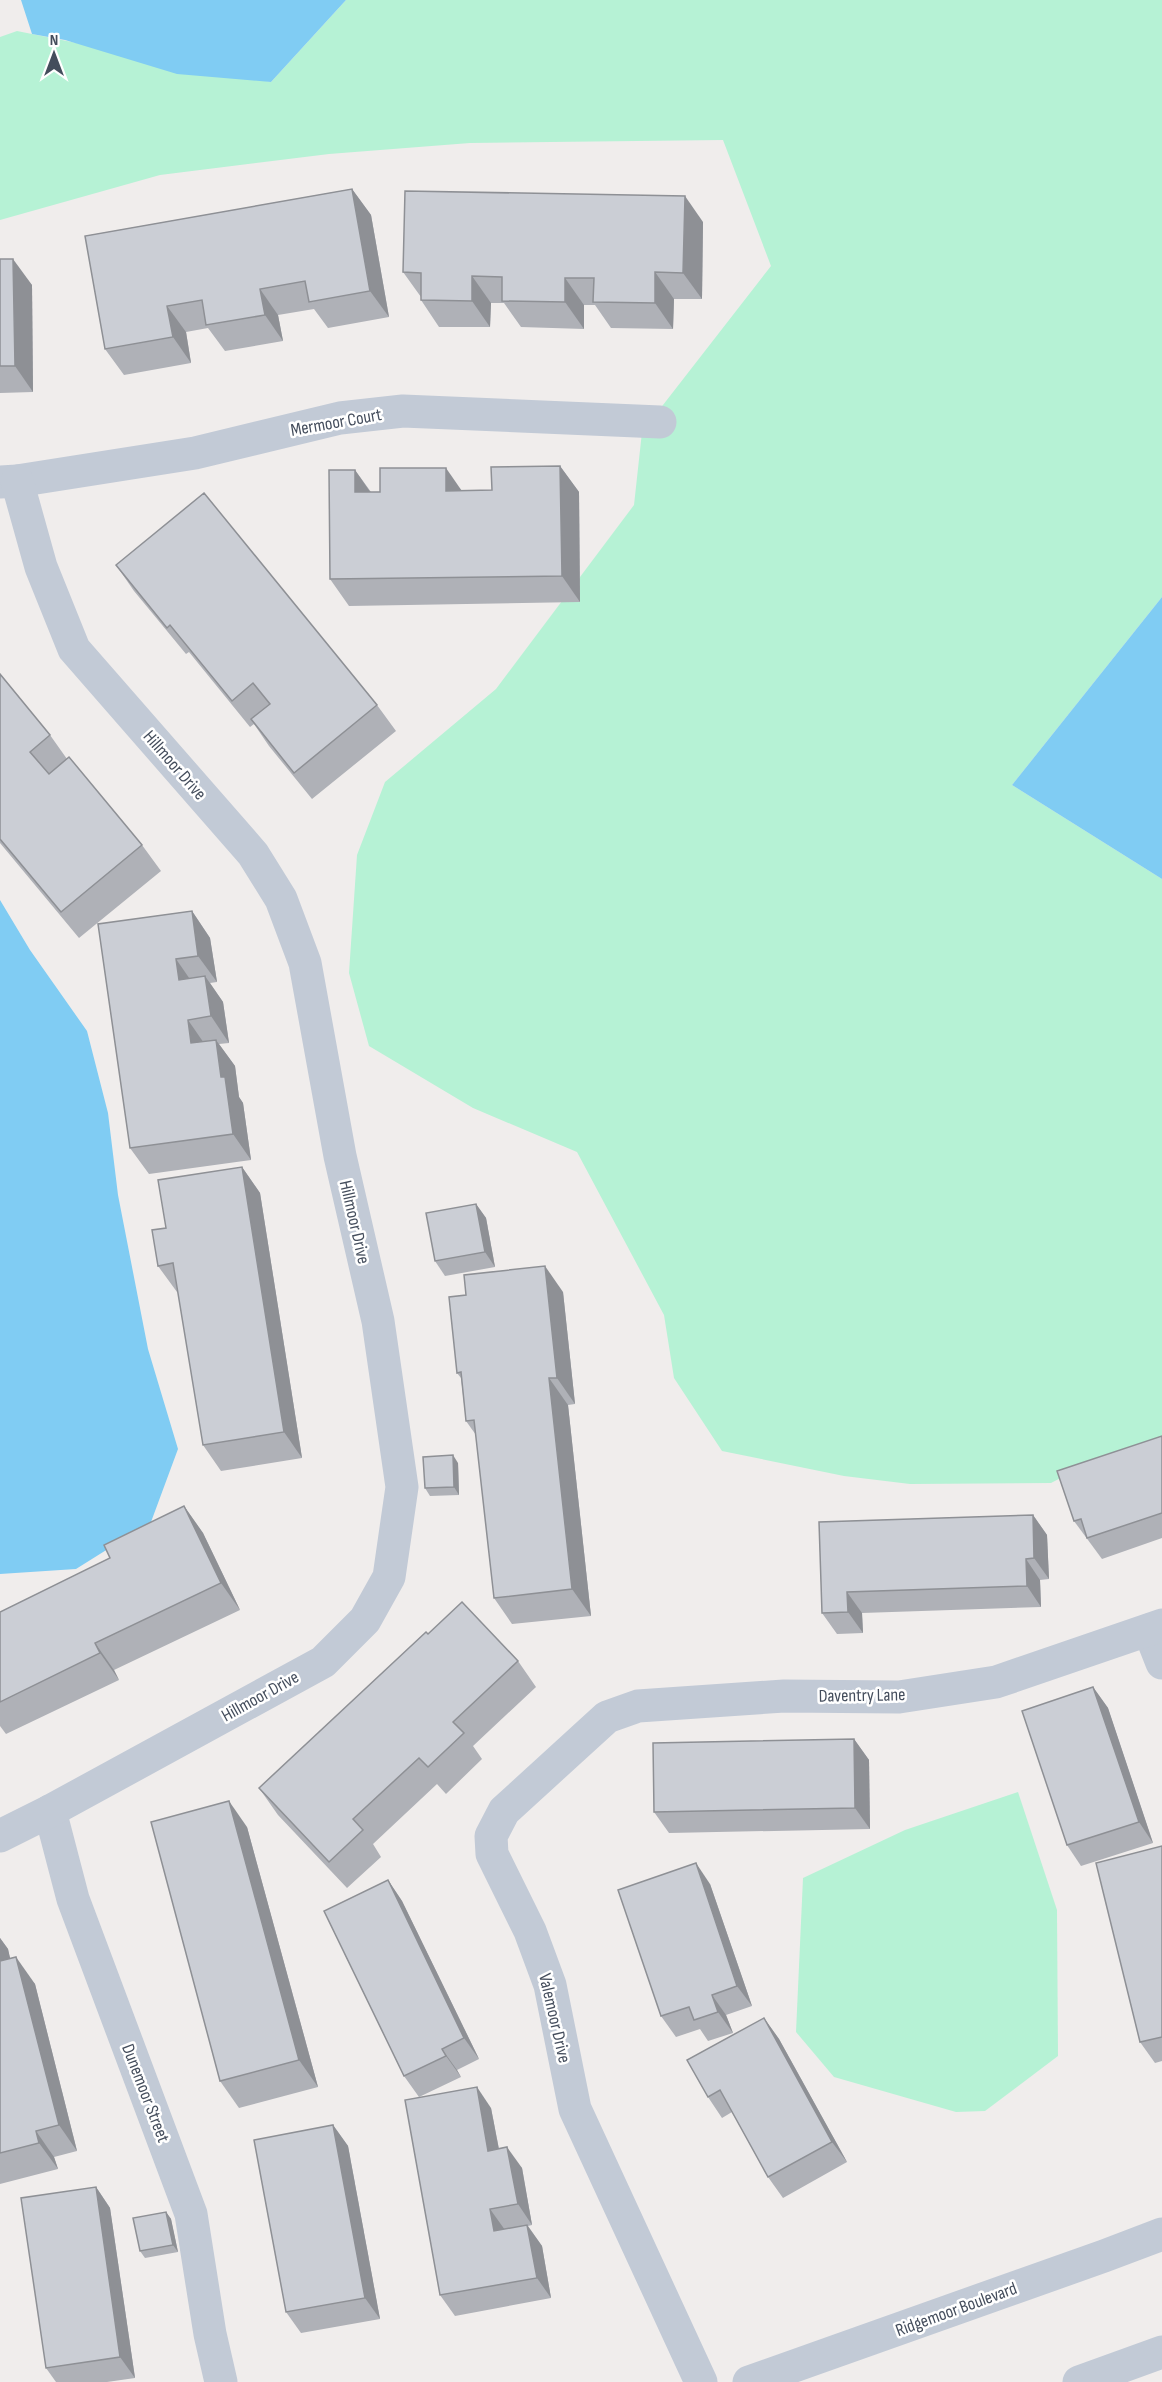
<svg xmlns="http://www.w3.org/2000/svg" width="1162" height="2382" font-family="'Sofia Sans Condensed',sans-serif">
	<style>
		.green { fill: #b6f2d5 }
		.water { fill: #80ccf3 }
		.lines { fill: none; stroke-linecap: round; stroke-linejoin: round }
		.minor { stroke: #c2cad6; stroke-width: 33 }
		.wall { fill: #afb1b7 }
		.shaded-wall { fill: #8e9095 }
		.building { fill: #cbced5; stroke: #8e9095; stroke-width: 1.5 }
		.labels { text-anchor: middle; stroke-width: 5; stroke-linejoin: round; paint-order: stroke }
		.street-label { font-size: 18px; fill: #444d5c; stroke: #fff }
	</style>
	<rect width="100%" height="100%" fill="#f0edec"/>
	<!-- green -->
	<g class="green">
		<path d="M346,0h816v597l-150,188 150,94v561l-55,14 -56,29 -141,1 -66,-8 -122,-25 -48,-73 -10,-63 -87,-163 -104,-44 -104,-62 -20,-73 8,-118 28,-73 111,-93 138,-184 8,-73 129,-166 -48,-126 -253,3 -141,11 -169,21 -160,45v-183l17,-6 254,51z"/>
		<path d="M1018,1792l39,118 1,146 -73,55 -29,1 -122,-35 -38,-45 7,-154 102,-48z"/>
	</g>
	<!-- water -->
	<g class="water">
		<path d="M21,0h325l-75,82 -94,-8 -112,-34 -33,-6z"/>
		<path d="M1162,597v282l-150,-94z"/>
		<path d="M0,900l30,50 57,81 21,82 10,82 30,154 30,100 -27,73 -75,47 -76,5z"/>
	</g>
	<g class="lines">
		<!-- minor -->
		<g class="minor">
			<path d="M0,482l17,-1 178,-28 145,-35 63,-7 257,11"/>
			<path d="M1149,1630l13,33"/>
			<path d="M50,1811l23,88 118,315 19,120 11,48"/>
			<path d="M0,1836l50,-25 273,-149 42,-42 24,-43 13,-90 -24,-166 -38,-165 -35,-193 -24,-64 -28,-45 -179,-205 -33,-82 -24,-86"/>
			<path d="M701,2382l-126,-273 -25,-124 -20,-54 -38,-77 -1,-18 13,-25 103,-94 31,-11 146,-10 115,1 97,-15 166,-57"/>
			<path d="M749,2382l355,-126 58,-22"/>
			<path d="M1079,2382l83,-30"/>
		</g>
	</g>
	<!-- wall -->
	<g class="wall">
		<path d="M352,189l19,26 18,102 -61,11 -14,-19 -36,6 5,26 -58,10 -17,-23 -22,4 5,31 -67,12 -19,-26 -20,-113z"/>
		<path d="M703,222l-1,77h-28l-1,30 -62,-1 -16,-23h-11v24l-63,-2 -17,-24h-13l-1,24h-51l-18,-27v-3l-18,-25z"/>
		<path d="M0,259l32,26 1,107 -33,1z"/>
		<path d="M560,466l19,26 1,110 -231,4 -19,-27 25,-109 16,22 121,-2z"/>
		<path d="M116,565l261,140 19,26 -84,68 -43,-53 -15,-22 -4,3 -61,-75 -3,2 -52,-63z"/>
		<path d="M0,674l50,61 17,24 75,86 19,26 -82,67 -79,-95z"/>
		<path d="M192,911l18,27 7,44 -7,1 13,19 6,41 -10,1 16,22 4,31 4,6 8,57 -102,14 -19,-26 -32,-224z"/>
		<path d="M242,1167l18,26 42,265 -81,13 -18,-26 -25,-153h-1l-19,-26 8,-38z"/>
		<path d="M476,1204l10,14 9,49 -50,9 -10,-15z"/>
		<path d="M563,1292l12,112 -7,1 23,211 -79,8 -18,-26 -18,-163 -10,-14 -5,-43 -4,-5z"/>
		<path d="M1162,1436v102l-60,21 -28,-38z"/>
		<path d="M458,1463l1,32 -29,1 -5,-8z"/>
		<path d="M184,1506l19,27 37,77 -126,60 5,10 -113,54 -6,-8v-114l110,-54z"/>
		<path d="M1033,1515l14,20 2,44 -9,1 1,27 -179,6 1,20 -26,1 -15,-21 -3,-91z"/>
		<path d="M428,1634l90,27 18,26 -63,59 9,13 -36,35 -9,-10 -64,60 8,13 -34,31 -69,-73 -19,-27z"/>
		<path d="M1093,1687l15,21 45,135 -72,23 -14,-21z"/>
		<path d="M854,1739l15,21 1,69 -201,4 -15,-21z"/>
		<path d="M247,1827l71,260 -79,21 -19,-27z"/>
		<path d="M1162,1846v215l-7,2 -15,-21z"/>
		<path d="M388,1880l14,21 77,158 -22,11 4,7 -42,20 -15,-21z"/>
		<path d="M710,1884l42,122 -26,9 7,18 -25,8 -8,-12 -24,8 -15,-21z"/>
		<path d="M0,1938l8,11 2,10 25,25 42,167 -23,6 4,12 -58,15z"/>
		<path d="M764,2018l15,21 68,123 -64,36 -15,-21 -36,-65 -10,6 -14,-21z"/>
		<path d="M491,2108l8,41 23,19 10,57 -4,1 14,20 9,52 -96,18 -15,-21z"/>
		<path d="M333,2125l15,21 32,173 -79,14 -15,-21z"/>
		<path d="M96,2187l14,21 25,170 -28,4h-51l-10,-14z"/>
		<path d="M166,2212l5,7 7,33 -33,6 -5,-7z"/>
	</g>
	<!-- shaded-wall -->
	<g class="shaded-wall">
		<path d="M352,189l19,26 18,102 -19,-26z"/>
		<path d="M685,196l18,26 -1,77 -19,-26z"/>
		<path d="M13,259l19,26 1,107 -18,-26z"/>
		<path d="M655,272l19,27 -1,30 -18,-26z"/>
		<path d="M472,276l19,27 -1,24 -18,-26z"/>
		<path d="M565,278l19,27v24l-19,-27z"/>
		<path d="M260,289l18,26 5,26 -18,-26z"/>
		<path d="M167,306l19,26 5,31 -18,-26z"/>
		<path d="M560,466l19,26 1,110 -18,-26z"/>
		<path d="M446,468l18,26 -18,-3z"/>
		<path d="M355,470l18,26 -18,-4z"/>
		<path d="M192,911l18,27 7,44 -19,-26z"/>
		<path d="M176,959l18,26 -15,-5z"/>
		<path d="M205,976l18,26 6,41 -18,-27z"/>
		<path d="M188,1020l18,26 -15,-3z"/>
		<path d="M216,1040l19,26 4,31 4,6 8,57 -18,-26 -12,-57z"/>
		<path d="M242,1167l18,26 42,265 -18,-26z"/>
		<path d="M476,1204l10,14 9,49 -10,-15z"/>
		<path d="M545,1266l18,26 12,112 -18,-26z"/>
		<path d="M549,1378l19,27 23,211 -19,-27z"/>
		<path d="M453,1455l5,8 1,32 -5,-8z"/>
		<path d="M184,1506l19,27 37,77 -19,-27z"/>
		<path d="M1033,1515l14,20 2,44 -15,-21z"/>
		<path d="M1026,1559l14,21 1,27 -14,-21z"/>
		<path d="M847,1592l15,21 1,20 -15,-21z"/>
		<path d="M95,1643l19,27 5,10 -19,-27z"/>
		<path d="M1093,1687l15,21 45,135 -14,-21z"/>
		<path d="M854,1739l15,21 1,69 -15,-21z"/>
		<path d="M229,1801l18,26 71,260 -19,-27z"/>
		<path d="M696,1863l14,21 42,122 -15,-20z"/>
		<path d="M388,1880l14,21 77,158 -15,-21z"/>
		<path d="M0,1938l8,11 9,39 -17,-25z"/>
		<path d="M16,1957l19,27 42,167 -18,-26z"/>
		<path d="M712,1995l14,20 7,18 -15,-21z"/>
		<path d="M764,2018l15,21 68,123 -15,-20z"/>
		<path d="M442,2049l15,21 4,7 -15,-21z"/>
		<path d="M477,2087l14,21 12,63 -15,-20z"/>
		<path d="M333,2125l15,21 32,173 -15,-21z"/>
		<path d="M36,2131l18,26 4,12 -19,-26z"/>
		<path d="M507,2147l15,21 10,57 -14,-21z"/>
		<path d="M96,2187l14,21 25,170 -15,-21z"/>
		<path d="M490,2209l15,21 -11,1z"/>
		<path d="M166,2212l5,7 7,33 -5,-7z"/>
		<path d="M527,2225l15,21 9,52 -14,-20z"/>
	</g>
	<!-- building -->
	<g class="building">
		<path d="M352,189l18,102 -61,11 -4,-21 -45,8 5,26 -59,10 -4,-25 -35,6 6,31 -68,12 -20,-113z"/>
		<path d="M405,191l280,5 -2,77 -28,-1v31l-62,-1 1,-24h-29v24l-63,-1v-24l-30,-1v25l-51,-1v-27l-18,-1z"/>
		<path d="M0,259h13l2,107h-15z"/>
		<path d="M560,466l2,110 -232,3 -1,-109h26v22h25v-24h66v23l46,-1 -1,-23z"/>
		<path d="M204,493l173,212 -83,68 -43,-54 19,-15 -17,-21 -21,18 -62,-76 -3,3 -51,-63z"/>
		<path d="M0,674l50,61 -20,17 19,22 20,-17 73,88 -81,67 -61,-73z"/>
		<path d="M192,911l6,45 -22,3 3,21 26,-4 6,40 -23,4 3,23 25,-3 5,37h4l8,57 -103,14 -32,-224z"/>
		<path d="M242,1167l42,265 -81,13 -30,-182 -15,3 -6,-36 14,-2 -8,-48z"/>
		<path d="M476,1204l9,48 -50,9 -9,-48z"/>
		<path d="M545,1266l12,112h-8l23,211 -78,9 -20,-178 -8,1 -5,-49 -4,1 -8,-76 17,-2 -2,-20z"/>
		<path d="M1162,1436v77l-75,25 -6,-19 -7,2 -17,-50z"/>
		<path d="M453,1455l1,32 -29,1 -2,-31z"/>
		<path d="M184,1506l37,77 -126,60 5,10 -100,49v-90l110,-54 -6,-13z"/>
		<path d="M1033,1515l1,43 -8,1 1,27 -180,6 1,20 -26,1 -3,-91z"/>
		<path d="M462,1602l56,59 -65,61 11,11 -36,34 -9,-9 -66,61 10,11 -34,32 -70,-74 167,-156 2,2z"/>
		<path d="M1093,1687l46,135 -72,23 -45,-134z"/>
		<path d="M854,1739l1,69 -201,4 -1,-69z"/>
		<path d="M229,1801l70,259 -79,21 -69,-259z"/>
		<path d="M1162,1846v191l-22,5 -44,-179z"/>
		<path d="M696,1863l41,123 -25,9 6,17 -24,8 -5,-13 -28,9 -43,-126z"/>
		<path d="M388,1880l76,158 -22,11 4,7 -42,20 -80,-165z"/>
		<path d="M16,1957l43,168 -23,6 3,12 -39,10v-192z"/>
		<path d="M764,2018l68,124 -64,35 -48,-87 -12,7 -21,-37z"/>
		<path d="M477,2087l11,64 19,-4 11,57 -28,5 4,22 33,-6 10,53 -97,17 -35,-195z"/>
		<path d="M333,2125l32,173 -79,14 -32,-172z"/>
		<path d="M96,2187l24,170 -74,11 -25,-170z"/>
		<path d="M166,2212l7,33 -33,6 -7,-33z"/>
	</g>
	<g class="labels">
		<!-- street labels -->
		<g class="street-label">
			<text transform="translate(336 422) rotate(-10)" y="6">Mermoor Court</text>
			<text transform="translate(175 765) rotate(49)" y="6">Hillmoor Drive</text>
			<text transform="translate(355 1222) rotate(77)" y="6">Hillmoor Drive</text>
			<text transform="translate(862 1695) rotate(-1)" y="6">Daventry Lane</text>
			<text transform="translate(260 1696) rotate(-29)" y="6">Hillmoor Drive</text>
			<text transform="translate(555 2018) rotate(77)" y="6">Valemoor Drive</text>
			<text transform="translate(146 2093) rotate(69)" y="6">Dunemoor Street</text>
			<text transform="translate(956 2309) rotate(-20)" y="6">Ridgemoor Boulevard</text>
		</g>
	</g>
	<!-- north arrow -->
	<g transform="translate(54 54)" stroke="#ffffff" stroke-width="4.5" paint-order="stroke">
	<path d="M0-4.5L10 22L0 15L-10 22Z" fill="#444d5c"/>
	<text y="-9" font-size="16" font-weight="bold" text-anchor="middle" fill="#444d5c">N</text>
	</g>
</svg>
